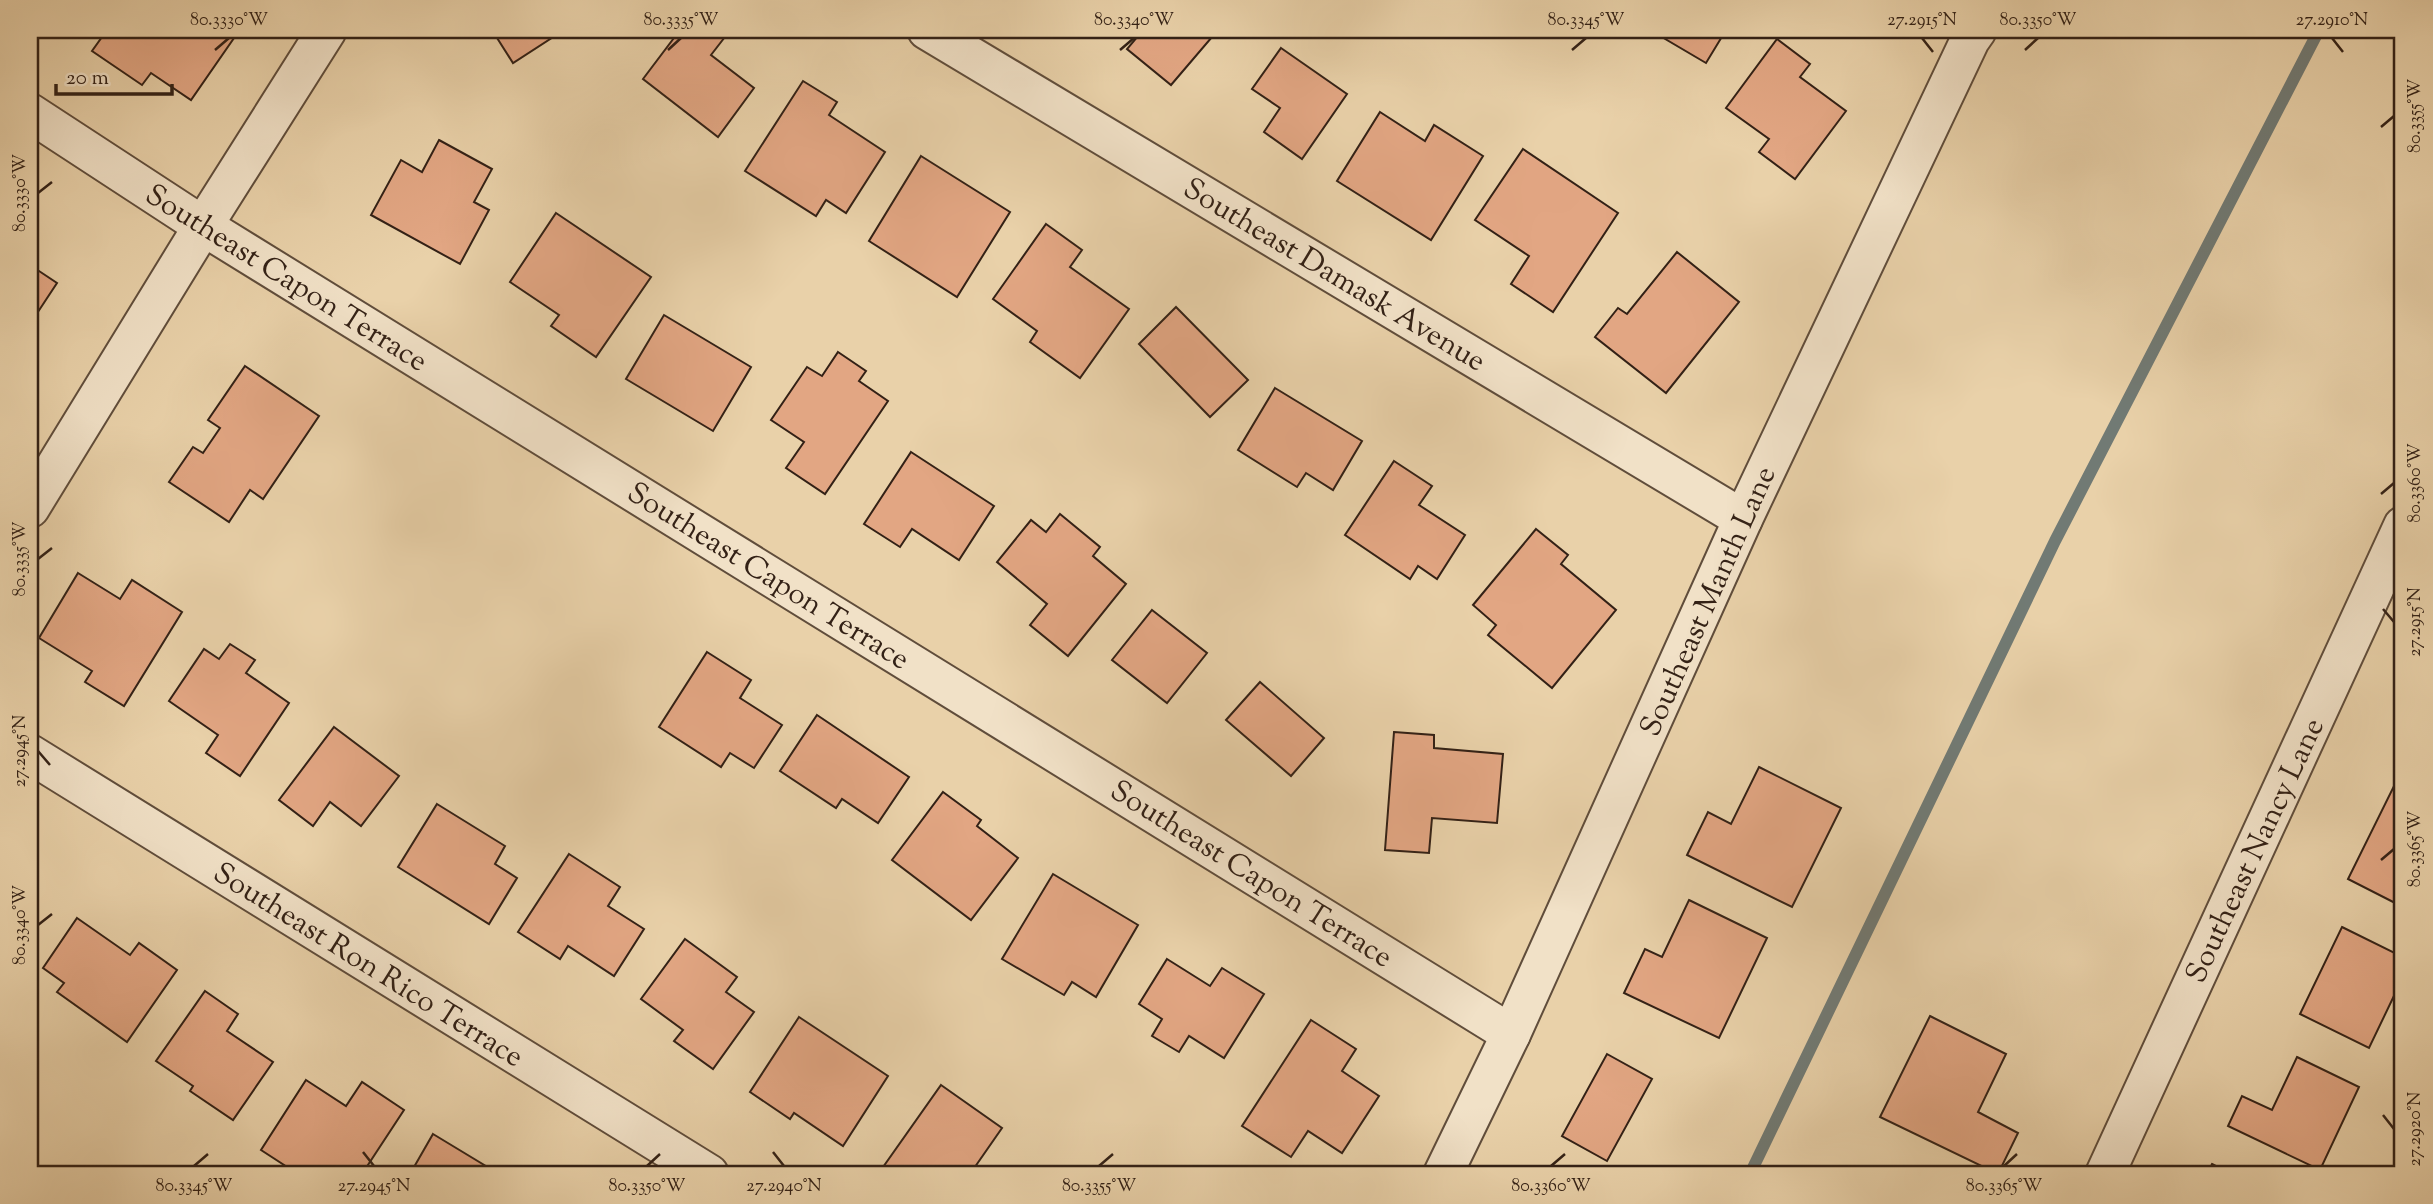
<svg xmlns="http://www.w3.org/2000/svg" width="2433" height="1204" font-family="'Sorts Mill Goudy',serif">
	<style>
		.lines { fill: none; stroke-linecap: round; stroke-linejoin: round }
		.stream { stroke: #717a74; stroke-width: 12 }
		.building { fill: #e2a683; stroke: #332116; stroke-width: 2 }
		.minor-casing { stroke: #604d3b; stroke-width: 42 }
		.minor { stroke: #f1e1c7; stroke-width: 38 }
		.ticks { fill: none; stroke: #332116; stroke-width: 2.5 }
		.labels { text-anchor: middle; stroke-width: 5; stroke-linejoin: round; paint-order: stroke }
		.street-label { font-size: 30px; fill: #332116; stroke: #f1e1c7 }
		.neatline { fill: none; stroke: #332116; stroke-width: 2.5 }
		.ticks-label { font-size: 18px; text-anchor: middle; fill: #332116 }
	</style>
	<rect width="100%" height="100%" fill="#e9d1a9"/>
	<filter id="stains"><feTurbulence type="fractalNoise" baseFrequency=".00286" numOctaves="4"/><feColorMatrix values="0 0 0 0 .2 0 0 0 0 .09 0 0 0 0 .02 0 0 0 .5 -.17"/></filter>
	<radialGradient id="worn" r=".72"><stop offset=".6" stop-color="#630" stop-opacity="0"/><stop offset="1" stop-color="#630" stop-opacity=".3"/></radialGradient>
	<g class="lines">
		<!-- stream -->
		<path class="stream" d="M1750,1174l305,-633 264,-511"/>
	</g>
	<!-- building -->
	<g class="building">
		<path d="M107,30h115l12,8 -43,62 -40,-27 -9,12 -50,-34z"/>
		<path d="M492,30h72l-51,33z"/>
		<path d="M680,30h44l4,3 -17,22 43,33 -36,49 -75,-58z"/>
		<path d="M1143,30h75l-47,55 -44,-36z"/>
		<path d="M1650,30h76l-20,33z"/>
		<path d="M1777,39l33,25 -10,13 46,34 -51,68 -36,-27 10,-13 -43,-31z"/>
		<path d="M1281,48l66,46 -45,65 -38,-27 16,-24 -28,-19z"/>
		<path d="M803,81l34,21 -8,13 56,37 -39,61 -20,-13 -10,16 -71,-45z"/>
		<path d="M1380,112l45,29 9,-16 49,31 -52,84 -94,-59z"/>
		<path d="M439,140l53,29 -18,33 15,8 -29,54 -89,-49 30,-55 21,12z"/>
		<path d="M1523,149l95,64 -65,99 -42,-28 18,-28 -54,-36z"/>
		<path d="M921,156l89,56 -53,85 -88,-56z"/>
		<path d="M556,213l95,64 -55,80 -45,-31 8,-11 -49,-33z"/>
		<path d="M1046,224l36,26 -12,17 59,42 -49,69 -50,-36 7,-11 -44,-32z"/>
		<path d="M1677,252l62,50 -73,91 -71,-56 23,-29 9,6z"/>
		<path d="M30,265l27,18 -27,41z"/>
		<path d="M1176,307l72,73 -38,37 -71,-73z"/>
		<path d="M664,315l87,52 -38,64 -87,-52z"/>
		<path d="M838,352l28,19 -7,10 29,20 -63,93 -39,-26 18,-26 -33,-22 36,-53 15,9z"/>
		<path d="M245,366l74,50 -56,83 -13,-9 -21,32 -60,-40 24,-35 10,6 17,-25 -12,-8z"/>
		<path d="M1275,388l87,53 -29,49 -27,-17 -9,14 -59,-37z"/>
		<path d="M911,452l83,54 -35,54 -47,-31 -12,18 -36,-23z"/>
		<path d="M1394,461l38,25 -13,19 46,30 -28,44 -19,-13 -8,13 -65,-44z"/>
		<path d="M1060,514l40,33 -7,9 33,28 -58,72 -38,-31 17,-21 -50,-42 34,-42 15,12z"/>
		<path d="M1536,529l32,26 -7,9 55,46 -64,78 -64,-53 8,-10 -23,-20z"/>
		<path d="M78,573l42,26 12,-19 50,32 -58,94 -39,-24 7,-11 -53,-33z"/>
		<path d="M1152,610l55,43 -40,50 -55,-43z"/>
		<path d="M230,644l25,16 -9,13 43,30 -49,73 -34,-23 12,-18 -49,-34 35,-52 15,10z"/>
		<path d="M707,652l44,28 -11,18 42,27 -28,43 -24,-15 -9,14 -62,-40z"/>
		<path d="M1260,682l64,56 -33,38 -65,-56z"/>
		<path d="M817,715l92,62 -31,46 -36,-24 -6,9 -56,-37z"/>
		<path d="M334,727l65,49 -38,50 -31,-24 -17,24 -34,-26z"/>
		<path d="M1394,732l40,3v13l69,6 -6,69 -65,-5 -3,35 -44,-3z"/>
		<path d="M1759,767l82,41 -49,99 -105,-52 21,-43 23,12z"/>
		<path d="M2394,786l9,4v117l-55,-28z"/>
		<path d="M943,792l38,28 -4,6 41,32 -47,62 -79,-60z"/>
		<path d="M437,804l68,42 -10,18 22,14 -28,46 -91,-57z"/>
		<path d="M569,854l51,33 -12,19 36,23 -30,47 -46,-30 -8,13 -42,-27z"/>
		<path d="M1053,874l85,51 -42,72 -24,-15 -8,13 -62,-36z"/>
		<path d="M1689,900l78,38 -48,100 -95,-45 21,-44 17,8z"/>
		<path d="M77,918l53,37 9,-12 38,27 -50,72 -70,-50 7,-9 -21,-15z"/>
		<path d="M2342,927l61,30v20l-34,71 -69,-34z"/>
		<path d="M685,939l52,38 -11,15 28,20 -41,57 -39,-28 9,-11 -42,-31z"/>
		<path d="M1167,959l43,27 12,-18 42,26 -40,64 -35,-22 -10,16 -27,-16 10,-17 -23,-15z"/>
		<path d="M205,991l33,23 -11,17 46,31 -40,58 -43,-29 3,-5 -37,-25z"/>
		<path d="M1930,1016l76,38 -28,58 40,21 -20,41 -118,-57z"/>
		<path d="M799,1017l89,59 -45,70 -49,-33 -4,6 -40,-27z"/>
		<path d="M1311,1020l45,29 -14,22 37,25 -37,57 -34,-22 -17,26 -49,-31z"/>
		<path d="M1607,1054l45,25 -45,82 -45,-25z"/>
		<path d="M2297,1057l62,30 -39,83 -92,-44 14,-30 30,14z"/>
		<path d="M306,1080l40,26 16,-24 42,28 -42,64h-64l-37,-24z"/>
		<path d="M941,1085l61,43 -32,46h-83l-6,-4z"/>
		<path d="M433,1134l66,40h-89z"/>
		<path d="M2212,1164l19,10h-24z"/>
	</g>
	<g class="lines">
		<!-- minor casing -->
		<g class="minor-casing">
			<g id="minor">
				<path d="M927,30l816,489"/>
				<path d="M30,113l173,113 1308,808"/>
				<path d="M30,508l173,-282 124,-196"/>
				<path d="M30,754l679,420"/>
				<path d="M1443,1174l68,-140 232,-515 227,-479 7,-10"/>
				<path d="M2105,1174l298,-648"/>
			</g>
		</g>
		<!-- minor -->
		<use href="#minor" class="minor"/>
	</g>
	<!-- ticks -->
	<path class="ticks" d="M1922,38l11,14M2332,38l11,14M215,50l14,-12M668,50l13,-12M1120,50l14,-12M1572,50l14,-12M2025,50l13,-12M2381,127l13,-11M38,193l14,-11M2381,494l13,-11M38,559l14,-11M2383,609l11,13M38,751l12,14M2381,860l13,-11M38,925l14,-11M2383,1115l11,14M363,1152l11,14M773,1152l11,14M194,1166l14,-12M647,1166l13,-12M1099,1166l14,-12M1551,1166l14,-12M2004,1166l13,-12"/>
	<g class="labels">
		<!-- street labels -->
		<g class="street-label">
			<text transform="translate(1335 274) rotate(31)" y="10">Southeast Damask Avenue</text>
			<text transform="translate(287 277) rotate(32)" y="10">Southeast Capon Terrace</text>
			<text transform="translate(769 575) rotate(32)" y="10">Southeast Capon Terrace</text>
			<text transform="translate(1707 601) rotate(-66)" y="10">Southeast Manth Lane</text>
			<text transform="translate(2254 850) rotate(-65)" y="10">Southeast Nancy Lane</text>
			<text transform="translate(1252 873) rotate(32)" y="10">Southeast Capon Terrace</text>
			<text transform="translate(369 964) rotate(32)" y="10">Southeast Ron Rico Terrace</text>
		</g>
	</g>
	<!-- margin -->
	<rect width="2433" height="1204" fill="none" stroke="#e9d1a9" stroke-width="77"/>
	<!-- scale -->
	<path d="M56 84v10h116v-10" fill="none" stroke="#332116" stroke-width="3.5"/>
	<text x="66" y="84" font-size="21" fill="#332116" stroke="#f1e1c7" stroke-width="5" paint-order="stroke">20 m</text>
	<rect x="38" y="38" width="2356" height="1128" class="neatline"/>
	<g class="ticks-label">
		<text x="229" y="25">80.3330°W</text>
		<text x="681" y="25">80.3335°W</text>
		<text x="1134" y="25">80.3340°W</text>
		<text x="1586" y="25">80.3345°W</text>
		<text x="1922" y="25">27.2915°N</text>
		<text x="2038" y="25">80.3350°W</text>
		<text x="2332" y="25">27.2910°N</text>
		<text transform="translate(2414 116) rotate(-90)" y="6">80.3355°W</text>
		<text transform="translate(19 193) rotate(-90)" y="6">80.3330°W</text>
		<text transform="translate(2414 483) rotate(-90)" y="6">80.3360°W</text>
		<text transform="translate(19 559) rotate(-90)" y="6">80.3335°W</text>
		<text transform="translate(2414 622) rotate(-90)" y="6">27.2915°N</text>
		<text transform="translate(19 751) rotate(-90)" y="6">27.2945°N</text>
		<text transform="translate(2414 849) rotate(-90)" y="6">80.3365°W</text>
		<text transform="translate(19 925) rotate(-90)" y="6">80.3340°W</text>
		<text transform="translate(2414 1129) rotate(-90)" y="6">27.2920°N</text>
		<text x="194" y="1191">80.3345°W</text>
		<text x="374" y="1191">27.2945°N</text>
		<text x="647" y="1191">80.3350°W</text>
		<text x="784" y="1191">27.2940°N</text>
		<text x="1099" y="1191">80.3355°W</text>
		<text x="1551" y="1191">80.3360°W</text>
		<text x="2004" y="1191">80.3365°W</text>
	</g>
	<rect width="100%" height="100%" filter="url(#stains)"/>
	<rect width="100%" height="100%" fill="url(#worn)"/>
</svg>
